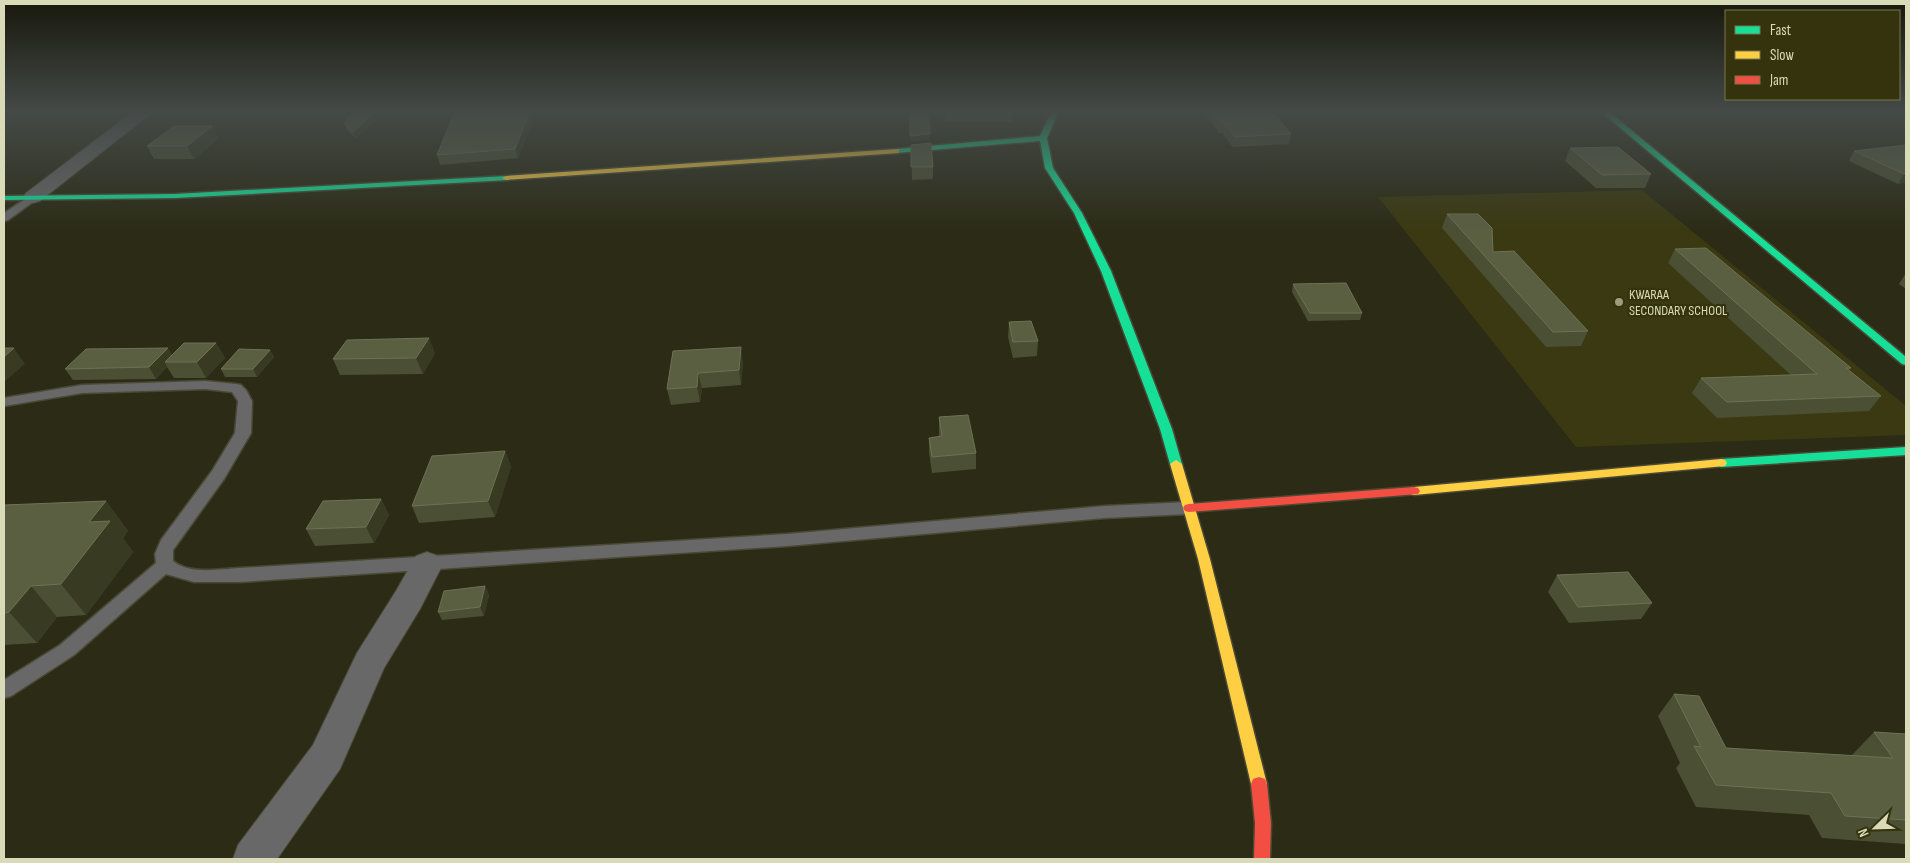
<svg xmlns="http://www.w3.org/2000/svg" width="1910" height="863" font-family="'Sofia Sans Condensed',sans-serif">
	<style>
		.built { fill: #3a3911 }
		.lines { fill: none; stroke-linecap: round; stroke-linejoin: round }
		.lane-casing { stroke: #494935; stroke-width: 3 }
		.street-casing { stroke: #494935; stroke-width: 2 }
		.fast-casing { stroke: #494935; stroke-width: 3 }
		.slow-casing { stroke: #494935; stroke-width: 3 }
		.jam-casing { stroke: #494935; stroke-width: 3 }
		.lane { fill: #686869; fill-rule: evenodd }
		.street { fill: #686869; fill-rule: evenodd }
		.fast { fill: #16e098; fill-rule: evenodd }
		.slow { fill: #ffcf43; fill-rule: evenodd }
		.jam { fill: #f24e42; fill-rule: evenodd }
		.wall { fill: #4b5034 }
		.shaded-wall { fill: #383b22 }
		.building { fill: #5a5f42; stroke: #6e7254 }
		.poi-dot { fill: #9c9d7f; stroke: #34330d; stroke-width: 2 }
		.labels { text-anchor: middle; stroke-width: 4.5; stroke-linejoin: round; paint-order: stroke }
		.poi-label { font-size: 14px; fill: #d9dab7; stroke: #34330d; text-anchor: start }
	</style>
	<rect width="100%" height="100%" fill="#2b2b16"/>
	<!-- built -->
	<path class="built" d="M1642,190l264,216v29l-330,12 -198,-250z"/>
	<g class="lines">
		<!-- lane casing -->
		<g class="lane-casing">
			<g id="lane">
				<path d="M33,194l5,3 -1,2 -29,21 -4,1v-8z"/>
				<path d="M205,381l31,3 5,1 5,5 6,11 -1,32 -27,46 -51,71v11c16,14 47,8 67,7l547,-34 318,-28 84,-4 6,2 2,4 -2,4 -6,2 -84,4 -318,28 -547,36h-46l-28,-8 -92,81 -63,41 -7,2v-18l56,-35 96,-82 -1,-9 6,-14 51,-69 23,-38 3,-32 -6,-9 -27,-3 -123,4 -78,13v-8l78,-13z"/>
			</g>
		</g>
		<!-- street casing -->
		<g class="street-casing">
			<g id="street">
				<path d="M134,111h20l-114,90 -7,2 -7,-2 -3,-4 3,-4z"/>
				<path d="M427,552l11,4 5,8 -23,45 -36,59 -44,101 -63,90h-44l5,-14 75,-100 44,-92 39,-62 20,-35z"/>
			</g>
		</g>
		<!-- fast casing -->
		<g class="fast-casing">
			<g id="fast">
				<path d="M1052,111h7l-12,27 6,30 29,45 29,58 61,158 10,35 -2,3 -4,1 -6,-4 -10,-35 -59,-158 -27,-58 -29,-45 -5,-27 -144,12 -4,-2 4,-2 144,-13z"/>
				<path d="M1600,111h8l298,246v8l-4,-1z"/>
				<path d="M506,176h3v4l-334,18 -171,2v-4l171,-2z"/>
				<path d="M1906,447v8l-185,12 -6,-4 6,-4z"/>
			</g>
		</g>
		<!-- slow casing -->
		<g class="slow-casing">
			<g id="slow">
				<path d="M896,149h3v4l-393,27 -4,-2 4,-2z"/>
				<path d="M1721,459l4,1 2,3 -2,3 -311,29 -4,-1 -2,-3 2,-3 4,-1z"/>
				<path d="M1176,460l6,4 28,95 57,225 -2,5 -6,2 -6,-2 -2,-5 -53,-225 -28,-95z"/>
			</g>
		</g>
		<!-- jam casing -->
		<g class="jam-casing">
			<g id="jam">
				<path d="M1414,487l4,1 2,3 -2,3 -229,18 -4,-1 -2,-3 2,-3 4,-1z"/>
				<path d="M1259,777l6,2 2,5 4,39 -1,36h-16l1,-36 -4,-39 2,-5z"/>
			</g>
		</g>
		<!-- lane -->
		<use href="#lane" class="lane"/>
		<!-- street -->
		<use href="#street" class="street"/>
		<!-- fast -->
		<use href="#fast" class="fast"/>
		<!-- slow -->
		<use href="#slow" class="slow"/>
		<!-- jam -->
		<use href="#jam" class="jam"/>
	</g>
	<!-- wall -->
	<g class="wall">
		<path d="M353,111h32l-29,27 -10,-9 -2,-6z"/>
		<path d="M1205,111h66l20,23 -2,10 -56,3 -11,-14h-3l-14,-20z"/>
		<path d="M945,113l67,1 -1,8 -66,-1z"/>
		<path d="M533,121l-15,37 -78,7 -3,-10z"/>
		<path d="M212,126l6,13 -24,20h-40l-7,-13z"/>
		<path d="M911,145l22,22v12l-21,1z"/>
		<path d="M1906,145v37l-8,2 -49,-23 5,-10z"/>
		<path d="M1570,148l81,26 -6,14h-49l-31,-27z"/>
		<path d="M1447,214l46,38 95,79 -7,15 -35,1 -104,-119z"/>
		<path d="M1675,249l176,119 -2,2 32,26 -12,15 -152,7 -25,-25 9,-15 90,-3 -123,-112z"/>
		<path d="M1906,273v16l-7,-5z"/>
		<path d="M1293,284l69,29 -2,7 -52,1 -16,-29z"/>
		<path d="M1009,322l29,19 -1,15 -24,2 -5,-21z"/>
		<path d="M216,343l9,15 -19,20h-32l-7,-11 -11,12 -83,1 -8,-11 107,-14z"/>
		<path d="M270,350l4,7 -17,20h-32l-4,-8z"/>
		<path d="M673,351l70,11 -2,23 -39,3 -2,14 -29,3 -4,-16z"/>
		<path d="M435,353l-12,21 -83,1 -7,-16z"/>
		<path d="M939,417l37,36v16l-44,4 -3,-20v-15l10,-1z"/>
		<path d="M505,451l6,16 -16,50 -76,6 -7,-17z"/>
		<path d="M381,499l8,16 -15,28 -59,3 -9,-17z"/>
		<path d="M106,501l22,30 -5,7 10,14 -47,63 -29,2 -20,26 -33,2v-140z"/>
		<path d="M1557,575l95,28 -11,16 -72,4 -21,-31z"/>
		<path d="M485,586l4,9 -5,21 -42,4 -4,-8z"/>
		<path d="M1674,694l52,54 127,8 -1,-1 22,-23 32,2v110l-84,-6 -13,-23 -113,-8 -20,-39 4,-5 -22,-47z"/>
	</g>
	<!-- shaded-wall -->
	<g class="shaded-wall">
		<path d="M376,111h9l-29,27 -3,-6z"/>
		<path d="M530,111l3,10 -15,37 -3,-9z"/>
		<path d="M212,126l6,13 -24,20 -7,-13z"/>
		<path d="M930,134v6l-19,2 -1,-6z"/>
		<path d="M1904,174h2v8l-8,2z"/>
		<path d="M429,338l6,15 -12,21 -7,-16z"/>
		<path d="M216,343l9,15 -19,20 -9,-16z"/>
		<path d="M741,347l2,15 -2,23 -2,-15z"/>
		<path d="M14,348l11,16 -21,18v-25z"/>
		<path d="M168,348l7,11 -10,3 2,5 -11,12 -7,-12z"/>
		<path d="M270,350l4,7 -17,20 -4,-8z"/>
		<path d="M698,373l4,15 -2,14 -3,-15z"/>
		<path d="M505,451l6,16 -16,50 -7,-16z"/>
		<path d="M381,499l8,16 -15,28 -8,-16z"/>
		<path d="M106,501l22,30 -5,7 10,14 -47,63 -25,-31 28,-62z"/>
		<path d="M31,586l26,31 -20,26 -28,-31z"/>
		<path d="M485,586l4,9 -5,21 -4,-9z"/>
	</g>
	<!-- building -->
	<g class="building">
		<path d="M353,111h23l-23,21 -9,-9z"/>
		<path d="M457,111h73l-15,38 -78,6 16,-39z"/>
		<path d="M910,111h19l1,23 -20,2z"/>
		<path d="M946,111h65l1,3 -67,-1z"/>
		<path d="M1213,111h58l6,6 14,17 -56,3 -11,-14h-3z"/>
		<path d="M174,126h38l-25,20h-40z"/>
		<path d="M931,143l2,24h-22v-22z"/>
		<path d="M1906,145v29h-2l-50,-23z"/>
		<path d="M1618,147l33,27 -49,1 -32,-27z"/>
		<path d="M1447,214h31l14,14 1,24 21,-1 74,80 -35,1z"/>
		<path d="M1706,248l145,120h-5l35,28 -154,6 -26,-24 116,-4 -142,-125z"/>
		<path d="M1346,283l16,30h-52l-17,-29z"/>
		<path d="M1031,321l7,20 -25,1 -4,-20z"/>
		<path d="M429,338l-13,20 -83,1 14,-19z"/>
		<path d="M184,343h32l-19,19h-32z"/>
		<path d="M741,347l-2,23 -41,3 -1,14 -30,2 6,-38z"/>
		<path d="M4,348h10l-10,9z"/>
		<path d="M168,348l-19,19 -84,2 21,-20z"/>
		<path d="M239,349l31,1 -17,19h-32z"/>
		<path d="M968,415l8,38 -44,4 -3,-19 13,-2 -3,-19z"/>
		<path d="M505,451l-17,50 -76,5 20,-50z"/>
		<path d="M381,499l-15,28 -60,2 17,-28z"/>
		<path d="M106,501l-17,21 21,-1 -49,63 -30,2 -22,26 -5,1v-108z"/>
		<path d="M1628,572l24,31 -74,4 -21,-32z"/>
		<path d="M485,586l-5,21 -42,5 6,-21z"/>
		<path d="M1674,694l25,2 27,52 167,10 -19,-26 32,2v86l-61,-4 -14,-23 -115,-8 -22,-39 7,1z"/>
	</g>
	<!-- sky -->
	<linearGradient id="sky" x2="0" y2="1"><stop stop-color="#18180c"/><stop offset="0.48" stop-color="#444a47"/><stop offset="1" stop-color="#444a47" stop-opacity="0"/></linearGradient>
	<rect width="1910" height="232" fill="url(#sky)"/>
	<!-- markers -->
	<circle class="poi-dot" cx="1619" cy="302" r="5"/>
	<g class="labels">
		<!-- poi labels -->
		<g class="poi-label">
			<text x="1629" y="299">KWARAA<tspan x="1629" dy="16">SECONDARY SCHOOL</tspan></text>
		</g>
	</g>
	<!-- border -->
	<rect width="1910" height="863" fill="none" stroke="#d9dab7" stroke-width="10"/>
	<!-- legend -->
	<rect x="1725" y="10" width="175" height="90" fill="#34330d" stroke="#767651"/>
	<rect x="1735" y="26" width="25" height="8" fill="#16e098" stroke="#767651"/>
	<text x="1770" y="35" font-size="15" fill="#d9dab7">Fast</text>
	<rect x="1735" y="51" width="25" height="8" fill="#ffcf43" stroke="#767651"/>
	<text x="1770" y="60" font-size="15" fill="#d9dab7">Slow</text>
	<rect x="1735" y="76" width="25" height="8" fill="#f24e42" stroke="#767651"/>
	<text x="1770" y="85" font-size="15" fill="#d9dab7">Jam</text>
	<!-- north arrow -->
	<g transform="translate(1875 828) rotate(247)" stroke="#34330d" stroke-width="4" paint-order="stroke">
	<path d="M0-4L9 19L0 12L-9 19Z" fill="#d9dab7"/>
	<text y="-8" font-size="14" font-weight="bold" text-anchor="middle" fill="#d9dab7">N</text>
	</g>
</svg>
